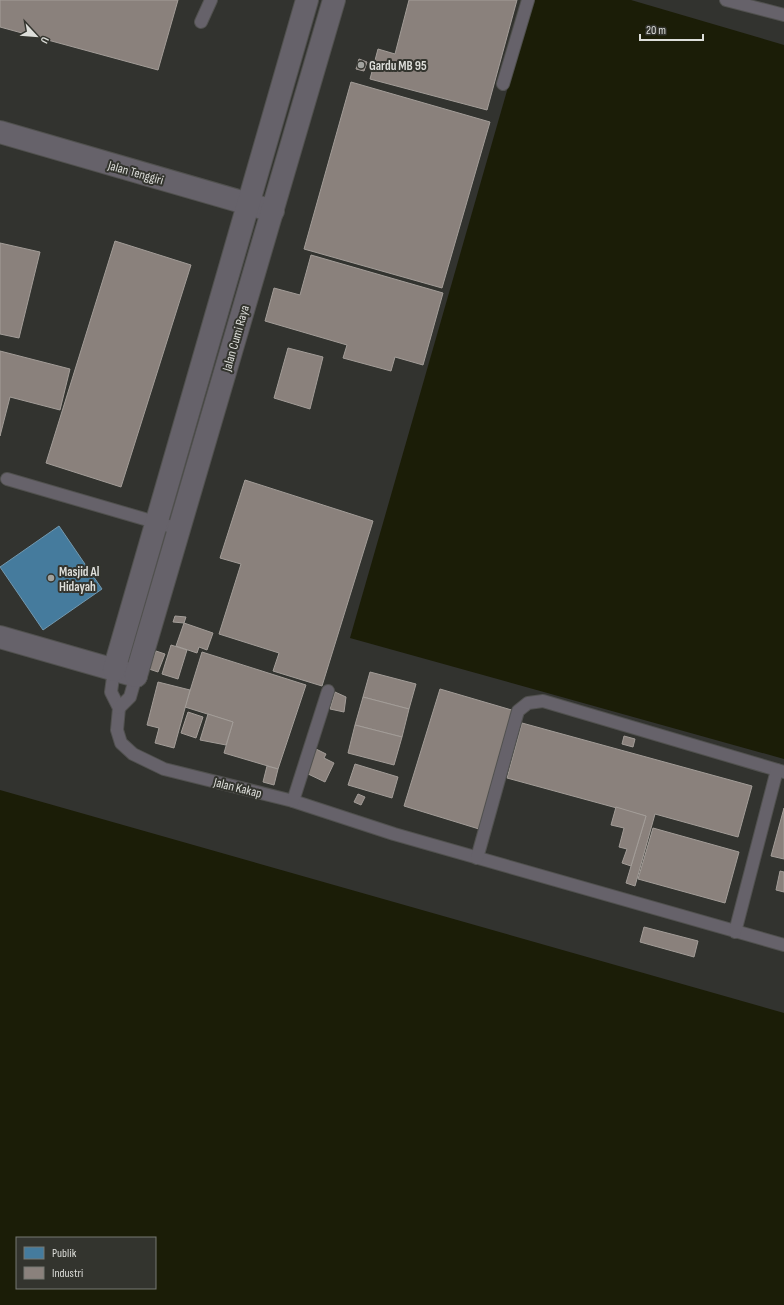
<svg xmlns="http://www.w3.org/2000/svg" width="784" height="1305" font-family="'Sofia Sans Condensed',sans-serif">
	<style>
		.water { fill: #1b1d07; fill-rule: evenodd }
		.public { fill: #457b9d; stroke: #7399af }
		.industry { fill: #8a817c; stroke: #a39d98 }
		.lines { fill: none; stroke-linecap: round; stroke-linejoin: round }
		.service-casing { stroke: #51514f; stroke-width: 14 }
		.minor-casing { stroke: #51514f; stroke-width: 24 }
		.tertiary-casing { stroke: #51514f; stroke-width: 24 }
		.service { stroke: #66626a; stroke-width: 12 }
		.minor { stroke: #66626a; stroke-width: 22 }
		.tertiary { stroke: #66626a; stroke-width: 22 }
		.poi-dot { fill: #a1a29e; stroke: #33342e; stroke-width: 1.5 }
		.labels { text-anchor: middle; stroke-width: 4; stroke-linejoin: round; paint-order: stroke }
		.poi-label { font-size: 13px; font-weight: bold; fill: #dddeda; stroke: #33342e; text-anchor: start }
		.street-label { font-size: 13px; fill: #dddeda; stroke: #33342e }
	</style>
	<rect width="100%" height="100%" fill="#32332f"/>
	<!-- water -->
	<g class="water">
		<path d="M533,0h98l153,45v714l-434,-121z"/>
		<path d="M0,790l784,223v292h-784zM17,1238h138v50h-138z"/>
	</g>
	<!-- public -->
	<path class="public" d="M59,526l43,63 -59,41 -43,-63z"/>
	<!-- industry -->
	<g class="industry">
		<path d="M0,0h178l-20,70 -158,-43z"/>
		<path d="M409,0h108l-30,110 -117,-31 8,-30 17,5z"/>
		<path d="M359,59l8,3 -3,9 -8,-2z"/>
		<path d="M351,82l139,40 -48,166 -138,-39z"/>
		<path d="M115,241l76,24 -70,222 -75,-24z"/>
		<path d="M0,243l40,9 -21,86 -19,-4z"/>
		<path d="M311,255l132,38 -20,72 -28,-8 -4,14 -48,-13 4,-13 -82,-24 9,-33 26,7z"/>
		<path d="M288,348l35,9 -13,52 -36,-11z"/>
		<path d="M0,351l70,18 -10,41 -50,-13 -10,39z"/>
		<path d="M245,480l128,41 -51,165 -49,-15 6,-18 -60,-19 22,-70 -21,-6z"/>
		<path d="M175,616l11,1 -2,6 -11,-1z"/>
		<path d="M184,623l29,10 -6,17 -8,-3 -2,6 -21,-7z"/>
		<path d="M171,645l16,5 -9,29 -16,-5z"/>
		<path d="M156,651l9,3 -7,18 -9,-3z"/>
		<path d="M202,652l104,33 -28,84 -54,-16 9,-31 -48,-15z"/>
		<path d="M370,672l46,12 -7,25 -46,-12z"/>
		<path d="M158,682l32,8 -16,58 -19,-5 4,-15 -12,-3z"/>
		<path d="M440,689l75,22 -36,118 -75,-23z"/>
		<path d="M335,692l11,5 -2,15 -14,-3z"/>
		<path d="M363,697l46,12 -7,28 -47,-12z"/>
		<path d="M188,712l15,5 -7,21 -15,-5z"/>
		<path d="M208,714l25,8 -7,23 -26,-5z"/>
		<path d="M522,723l230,63 -14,51 -83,-23 -20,72 -9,-3 20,-67 -139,-38z"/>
		<path d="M355,725l47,12 -8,28 -46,-12z"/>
		<path d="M624,736l11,3 -2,8 -11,-3z"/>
		<path d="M316,749l10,5 -2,4 10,5 -9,19 -19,-9z"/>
		<path d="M355,764l43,13 -6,21 -44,-13z"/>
		<path d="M267,766l11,3 -4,16 -11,-3z"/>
		<path d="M358,794l7,3 -4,8 -7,-3z"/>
		<path d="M616,807l30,9 -15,50 -9,-3 5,-14 -8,-2 5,-19 -13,-3z"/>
		<path d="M784,808v51l-13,-3z"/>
		<path d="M653,828l86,24 -14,51 -87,-24z"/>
		<path d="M780,871l4,1v20l-8,-2z"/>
		<path d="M644,927l54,14 -4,16 -54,-15z"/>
	</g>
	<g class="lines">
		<!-- service casing -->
		<g class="service-casing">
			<g id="service">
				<path d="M726,0l58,15"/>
				<path d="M201,22l10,-22"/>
				<path d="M503,84l25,-84"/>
				<path d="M7,479l172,50"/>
				<path d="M114,670l-3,22 8,16 -2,22 4,13 12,11 31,15 129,32 101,33 390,111"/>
				<path d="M119,708l11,-11 6,-21"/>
				<path d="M293,801l35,-110"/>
				<path d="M477,858l41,-147 10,-8 15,-2 241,71"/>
				<path d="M735,932l42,-162"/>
			</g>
		</g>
		<!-- minor casing -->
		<g class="minor-casing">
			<g id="minor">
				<path d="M0,132l273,79"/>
				<path d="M0,637l136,39"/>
			</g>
		</g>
		<!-- tertiary casing -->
		<g class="tertiary-casing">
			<g id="tertiary">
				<path d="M114,670l193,-670"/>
				<path d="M136,676l198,-676"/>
			</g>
		</g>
		<!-- service -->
		<use href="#service" class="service"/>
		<!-- minor -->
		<use href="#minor" class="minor"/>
		<!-- tertiary -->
		<use href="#tertiary" class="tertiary"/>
	</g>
	<!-- markers -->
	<g class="poi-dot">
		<circle cx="361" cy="65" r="4"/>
		<circle cx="51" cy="578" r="4"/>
	</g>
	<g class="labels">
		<!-- poi labels -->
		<g class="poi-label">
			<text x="369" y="70">Gardu MB 95</text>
			<text x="59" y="576">Masjid Al<tspan x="59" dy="15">Hidayah</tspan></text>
		</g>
		<!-- street labels -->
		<g class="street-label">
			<text transform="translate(136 172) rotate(16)" y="5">Jalan Tenggiri</text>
			<text transform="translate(235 338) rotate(-74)" y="5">Jalan Cumi Raya</text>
			<text transform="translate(238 787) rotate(14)" y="5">Jalan Kakap</text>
		</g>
	</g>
	<!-- legend -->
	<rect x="16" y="1237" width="140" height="52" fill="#33342e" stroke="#777873"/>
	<rect x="24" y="1247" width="20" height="12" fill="#457b9d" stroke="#777873"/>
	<text x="52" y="1257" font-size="12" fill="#dddeda">Publik</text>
	<rect x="24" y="1267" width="20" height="12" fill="#8a817c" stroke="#777873"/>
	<text x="52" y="1277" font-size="12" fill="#dddeda">Industri</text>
	<!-- north arrow -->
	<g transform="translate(36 36) rotate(116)" stroke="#33342e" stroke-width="3" paint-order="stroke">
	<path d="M0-3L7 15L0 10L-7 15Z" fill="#dddeda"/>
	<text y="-6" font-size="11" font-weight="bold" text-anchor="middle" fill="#dddeda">U</text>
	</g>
	<!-- scale -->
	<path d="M640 34v6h63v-6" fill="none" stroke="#dddeda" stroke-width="2"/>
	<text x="646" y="34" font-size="12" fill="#dddeda" stroke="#33342e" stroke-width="3" paint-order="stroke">20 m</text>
</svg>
